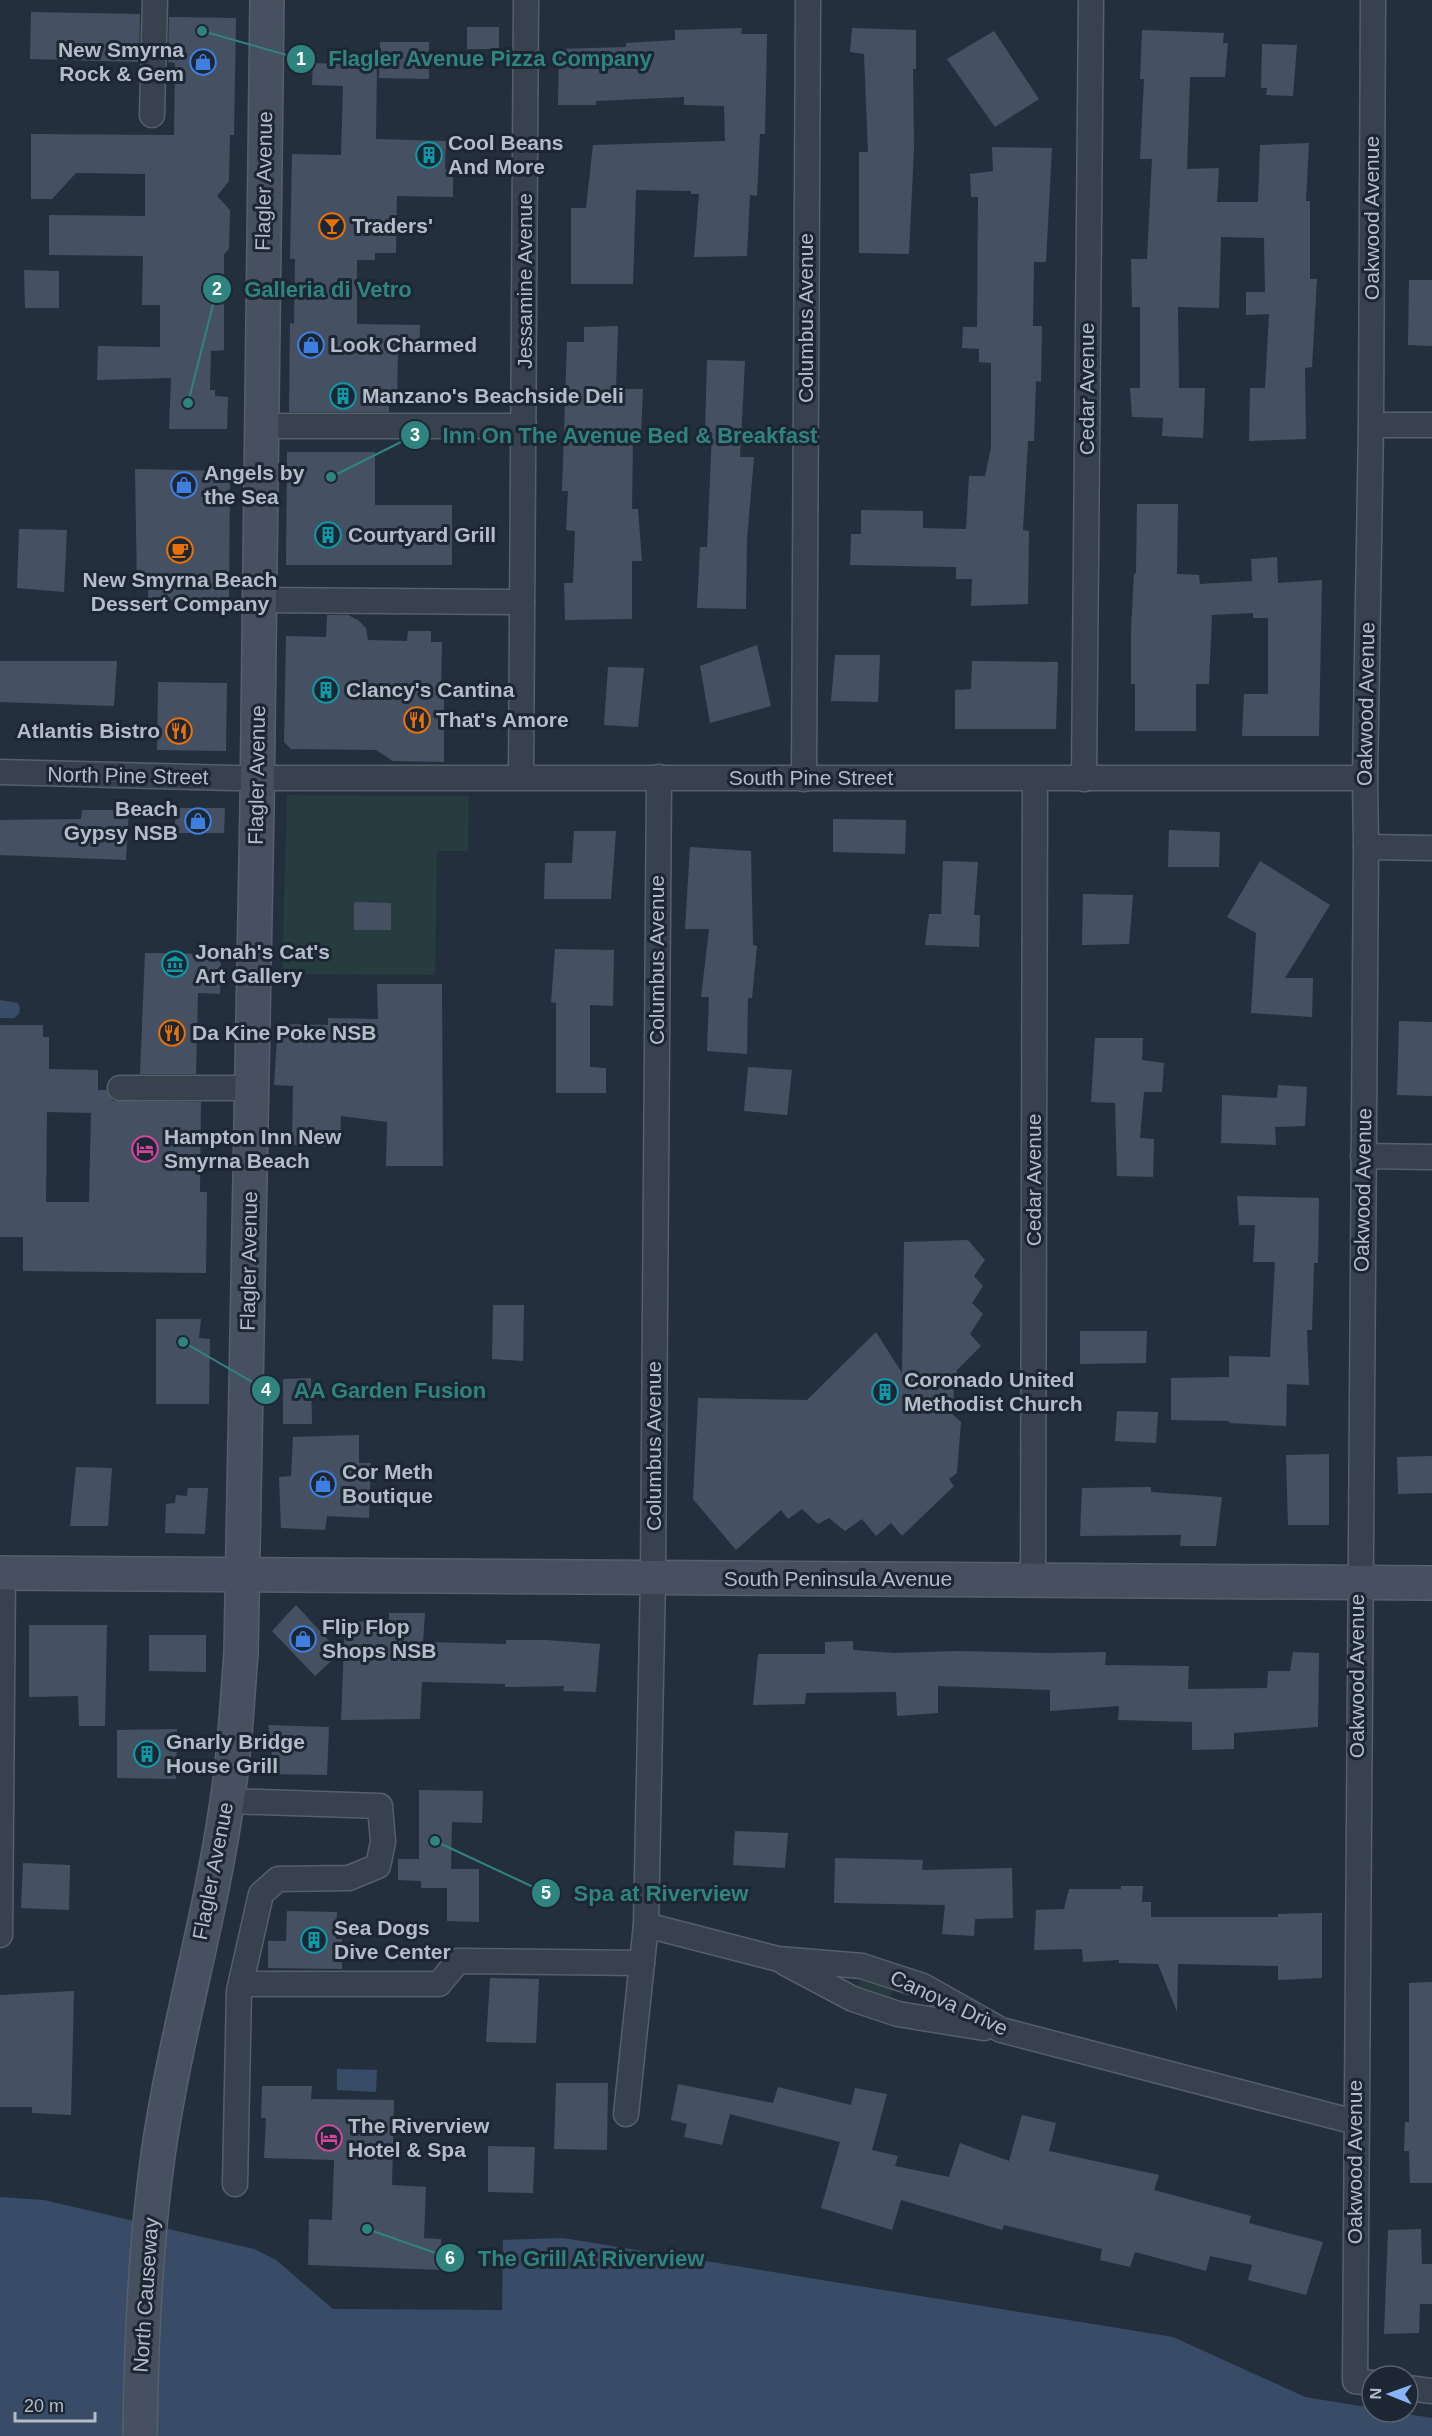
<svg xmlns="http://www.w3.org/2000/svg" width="1432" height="2436" font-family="Helvetica,sans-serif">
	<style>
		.green { fill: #263c3f }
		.water { fill: #394c67 }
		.building { fill: #455162; fill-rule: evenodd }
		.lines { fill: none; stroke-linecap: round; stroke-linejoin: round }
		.street-casing { stroke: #565f6c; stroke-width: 27 }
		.secondary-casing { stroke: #565f6c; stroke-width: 36 }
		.street { stroke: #38414e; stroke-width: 24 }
		.secondary { stroke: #465061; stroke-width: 33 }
		.labels { text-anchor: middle; stroke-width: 6; stroke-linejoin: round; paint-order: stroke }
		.poi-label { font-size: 21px; font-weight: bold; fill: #b4bcc9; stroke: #1d2633; text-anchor: start }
		.street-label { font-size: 21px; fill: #b4bcc9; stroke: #1d2633 }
		.leader { fill: none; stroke: #308480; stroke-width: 2 }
		.callout-dot { fill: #308480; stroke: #1d2633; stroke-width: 2 }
		.mark-label { font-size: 18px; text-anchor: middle; font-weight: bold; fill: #fff }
		.callout-label { font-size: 22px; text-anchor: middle; font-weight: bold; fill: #308480; stroke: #1d2633; stroke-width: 6; stroke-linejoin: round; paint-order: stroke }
	</style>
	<rect width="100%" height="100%" fill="#242f3e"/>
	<!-- green -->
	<g class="green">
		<path d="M287,795l182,1 -1,55h-31l-2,124 -153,-1z"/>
		<path d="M862,1974l32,11 -5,16 -33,-10z"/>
	</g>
	<!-- water -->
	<g class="water">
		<path d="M0,1000l18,3 2,5 -1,6 -5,4h-14z"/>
		<path d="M337,2069l40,1 -1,22 -39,-2z"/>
		<path d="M0,2197l44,3 210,49 22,11 57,49 169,1 1,-70 60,-2 610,99 132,60 67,11v4h22l38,6v18h-1432z"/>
	</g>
	<!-- building -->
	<g class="building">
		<path d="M31,12l109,2 -1,48 -109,-3z"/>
		<path d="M169,17l67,1 -2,117h-4l-1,46 -12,15 13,14 -1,39 -5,5v96l-13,1 -1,39h5v6l13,1 -1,32h-58l2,-51 -74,2 1,-34 62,1v-42h-18l1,-49 -94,-1v-40l96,1v-42l-69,-1 -24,26h-21v-65l143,1 1,-72 -7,-1z"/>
		<rect x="467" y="27" width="32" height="22"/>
		<path d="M742,28l-1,6h26l-2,100h-5l-3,62 -7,-1 -3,61 -53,1 5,-63h-8v-3l-55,-1 -3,94h-62v-76h15l7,-63 132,-4 -1,-35 -40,-1v-8l-88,4v4h-38l1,-56 67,-2v-4l49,-3v-10z"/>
		<path d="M852,28l64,2v39h-3l1,79 -5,106 -50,-1v-101h9l-4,-98 -14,-2z"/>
		<path d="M1142,30l82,3 -1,10h5l-3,34h-35l-3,92 32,-1 -2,34h41l2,-57 49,-2 -3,58h4v78h7l-5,88 -7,1 1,71 -57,2 1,-53h15l4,-74 -23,1v-23h19l-1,-54 -43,-1 -2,71 -41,-1 1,81h26l-2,50 -41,-2 1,-18 -31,-1 -2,-29h10v-81h-8l-1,-48h16l5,-100h-12l4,-80h-4z"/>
		<path d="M994,31l45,68 -44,28 -48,-68z"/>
		<path d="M380,42h49v37l-50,-1z"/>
		<path d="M1262,44l35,1 -4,51 -27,-1 1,-7h-6z"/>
		<path d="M342,61l35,1 -1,77 70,2 -1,28 8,1v27l-56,-1 -1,57h-21v7h-18v64l63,1 -1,25h-21l-1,52 -8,-1v11h-100l1,-89 4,1 1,-65h-5l2,-105 49,1 2,-69 -31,-1 1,-22 29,1z"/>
		<path d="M992,147l60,1 -6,114h-12l-1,64h9l-1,56 -5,-1 -2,60h-6l-5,89 6,1 -1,73 -57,2 1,-27h-16v-12l-106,-2 1,-31h10v-24l62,1v17l43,1 3,-53h16l6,-29v-84l-12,-1v-13l-17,-1 1,-21h14l1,-130h-7l-1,-23 23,-3z"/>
		<path d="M24,270l35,1v37h-34z"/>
		<path d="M1409,280h23v66l-24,-1z"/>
		<path d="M618,326l-2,63h27l-2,47h-8l-1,73h6l4,52h-10v58l-67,1 -1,-37h9l2,-52 -9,-1 2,-39h-6l5,-149h17v-15z"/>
		<path d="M707,360l38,1 -5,96h14l-7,83 -1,69 -49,-1 3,-61h7l5,-115h-7z"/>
		<path d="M287,452h88v53h77v60h-166z"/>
		<path d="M135,469l95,2 -1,131 -81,-2v-13h-11z"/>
		<path d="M1137,504h41l-1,70 22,1 1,9 52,-3 -1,-22 26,-2 1,26 44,-3 -3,156h-77l2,-42h24v-76h-15v-5l-41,2 -3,69h-13v47h-61v-47h-4v-54l3,-57 2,1z"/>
		<path d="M19,529l48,1 -3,62 -47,-4z"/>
		<path d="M327,615h21l10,5 8,8 2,12 39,1 1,-10h23v11h11l-1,49h3v71l-51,-1 -17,-11 -85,-1 -7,-7 2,-106 40,1z"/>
		<path d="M757,645l14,61 -61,17 -10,-57z"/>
		<path d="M835,655h45l-2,47 -47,-1z"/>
		<path d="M0,661h117l-3,45 -114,-4z"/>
		<path d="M972,661l86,1 -2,67h-101v-39l16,-1z"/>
		<path d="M608,667l36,1 -6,59 -34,-2z"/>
		<path d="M158,682l69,1 -1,68 -69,-1z"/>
		<path d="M175,808h50l-1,25h-49z"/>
		<path d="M82,810h47l-3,50 -126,-5v-35l81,-1z"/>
		<path d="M833,819l73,1 -1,34 -72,-2z"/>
		<path d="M1169,830l51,2 -1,35h-51z"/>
		<path d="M574,831h42l-5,68h-67l1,-36h27z"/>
		<path d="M690,847l61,4 2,94 4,1 -5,52h-4l-1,56 -40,-3 2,-54h-8l8,-68h-24z"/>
		<path d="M943,861l35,1 -4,53h6l-1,32 -54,-2 4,-31h12z"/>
		<path d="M1260,861l70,44 -45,73h28l-1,39 -61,-4 5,-80 -29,-16z"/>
		<path d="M1083,894l50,1 -4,49 -47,1z"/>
		<path d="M354,902l37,1v27h-37z"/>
		<path d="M555,949l59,1 -1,56 -23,-1v62l16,1v25h-50v-90l-5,-1z"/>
		<path d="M145,953l76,1 -1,40 -22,-1 -2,81h-56z"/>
		<path d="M377,984h65l1,182h-57l1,-44 -46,-6 -1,31 -48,-2 1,-59 -19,-1 4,-61 50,1v-7l50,1z"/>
		<path d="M1399,1021l33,1v74l-35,-1z"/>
		<path d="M0,1025h43v12h6v32l49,1v20h8l7,11 88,1 -1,90h7l-1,81 -183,-2v-34h-23zM47,1112l44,1 -2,89h-43z"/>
		<path d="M1095,1038h48l-1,22 22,3 -2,29h-18l-4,46 14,1 -1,38 -36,-1 -2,-73 -24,-1z"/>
		<path d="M748,1067l44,3 -5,45 -43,-4z"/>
		<path d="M1278,1085l29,2 -2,39 -30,1 1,18 -55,-2 1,-48 55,3z"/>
		<path d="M1237,1196l82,2 -1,65h-4l-2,67h-5l2,55 -22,-1 -1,42 -57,-3v-2l-58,-1v-42l58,-1v-21l41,1 5,-95h-22l2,-37h-16z"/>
		<path d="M968,1240l17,20 -11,16 9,10 -11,17 11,11 -13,20 11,12 -24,24 -3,16 -1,29 8,7 -4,51 -8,6 5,7 -52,50 -11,-13 -15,13 -14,-17 -17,12 -16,-13 -11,6 -16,-15 -14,10 -7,-9 -45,40 -43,-51 5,-101 109,2 69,-68 26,41 2,-131z"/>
		<path d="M493,1305h31l-1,56 -31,-2z"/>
		<path d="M156,1319h45l-2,19 11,1 -1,65h-53z"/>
		<path d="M1080,1331h67l-1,32 -66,1z"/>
		<path d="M311,1378l1,46h-29v-45z"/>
		<path d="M1117,1411l41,1 -2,31 -41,-2z"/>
		<path d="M359,1435v28h12l-2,55 -42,-2 -2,14 -44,-2 -2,-51 12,-1 2,-39z"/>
		<path d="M1329,1454v71h-41l-2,-70z"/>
		<path d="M1432,1456v37l-34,1 -1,-37z"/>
		<path d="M76,1467l36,1 -4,58h-38z"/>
		<path d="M1151,1487v5l71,5 -6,49h-36l1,-11 -101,1 2,-48z"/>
		<path d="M188,1488h20l-3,46 -40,-1 1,-29 9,-1 1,-8 11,1z"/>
		<path d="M296,1605l44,48 -25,23 -43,-45z"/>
		<path d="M389,1613h36l-2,29 83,2v-4h40l54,4 -4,48 -33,-1 1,-5 -59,1v-3l-83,-2 -2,37 -79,1 4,-98 44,-1z"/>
		<path d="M29,1625h78l-2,101h-26l-1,-30 -49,1z"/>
		<path d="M149,1635h57v37l-57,-1z"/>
		<path d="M853,1641v9l41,3 63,-2 93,2 56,-1 -1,13 84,1 -1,23 79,-1 1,-17h22l3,-19 26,1 -1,74 -84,6v16l-42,1v-28l-74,-2 1,-14 -69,5v-21l-112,-4v27l-41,3 -1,-24 -90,1 -1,11 -52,1 5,-51h67v-12z"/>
		<path d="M268,1725l61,2 -2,48 -56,-1 1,-30z"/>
		<path d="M177,1729l-1,50 -59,-1v-48z"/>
		<path d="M419,1790l64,1 -1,32 -30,-1 -1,47h28v53l-32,-1v-33h-26v-7l-23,-1v-21h21z"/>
		<path d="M735,1831l53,2 -3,35 -52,-3z"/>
		<path d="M835,1858l88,2 -1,10 90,-2 1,50 -38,1 -1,17 -32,-2 3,-29 -111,-2z"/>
		<path d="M23,1863l47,2 -1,45 -48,-2z"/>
		<path d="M1121,1886h22l-1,16h9v15h127v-3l44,-1v65l-44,2v-14l-100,-2 -1,48 -19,-48 -39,-1v-3l-36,2 -1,-13 -48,1 2,-40 28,-1 5,-20h52z"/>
		<path d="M287,1911l50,1 -1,27h6v30l-74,-1v-27h18z"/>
		<path d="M490,1978l49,1 -3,64 -50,-1z"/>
		<path d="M1432,1982v201h-22l-1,-32h-5l1,-29h4v-139z"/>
		<path d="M74,1991l-3,124 -39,-2v-6h-32v-112z"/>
		<path d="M556,2083h52l-1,67 -53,-1z"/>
		<path d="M678,2084l95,19 5,-16 73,18 4,-17 32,6 -15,56 26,6 -3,10 54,11 11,-34 49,18 13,-46 34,8 -7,28 110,24 -5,15 97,26 -2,7 74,19 -17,53 -58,-15 4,-15 -42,-9 -4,15 -71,-19 -5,15 -30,-7 2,-11 -98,-24 -2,5 -101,-30 -9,30 -71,-22 19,-66 -110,-28 -8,31 -38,-8 3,-13 -16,-4z"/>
		<path d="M262,2086h50l-1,13 83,1 -2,85 34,2 -2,51 17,1v31l-133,-5 1,-46 23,1 2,-60 -70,-2 2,-40h-5z"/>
		<path d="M488,2146l47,1 -2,46 -45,-1z"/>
		<path d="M1421,2229l1,35h10v40h-12l-1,29 -35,1 4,-104z"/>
	</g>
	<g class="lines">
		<!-- street casing -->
		<g class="street-casing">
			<g id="street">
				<path d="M152,115l3,-115"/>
				<path d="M1371,425h61"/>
				<path d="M261,426h263"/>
				<path d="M260,600l262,2"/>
				<path d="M0,772l233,6h1132"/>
				<path d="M521,777l5,-777"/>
				<path d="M804,779l4,-779"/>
				<path d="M1084,779l7,-779"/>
				<path d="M1366,847l66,1"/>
				<path d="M120,1088h132"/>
				<path d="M1363,1156l69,1"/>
				<path d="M1033,1580l2,-801"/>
				<path d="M228,1801l152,5 3,36 -5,24 -29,12 -71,1 -17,15 -22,97 -4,193"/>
				<path d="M646,1925l132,34 84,7 61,20 78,44 354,92"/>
				<path d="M0,1935l3,-362"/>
				<path d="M785,1963l68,36 45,15 86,14"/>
				<path d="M241,1984h198l19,-23 184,2"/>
				<path d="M626,2114l20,-189 7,-347 6,-801"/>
				<path d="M1372,2383l-17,-2c0,-512 6,-1023 11,-1534l-1,-69 6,-353 2,-425"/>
				<path d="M1408,2388l24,3"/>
			</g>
		</g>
		<!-- secondary casing -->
		<g class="secondary-casing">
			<g id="secondary">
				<path d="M0,1573l1432,10"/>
				<path d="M140,2436c1,-94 5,-188 18,-281 17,-119 52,-234 69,-353 8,-49 10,-99 14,-149l16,-845 10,-808"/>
			</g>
		</g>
		<!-- street -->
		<use href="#street" class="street"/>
		<!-- secondary -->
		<use href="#secondary" class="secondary"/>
	</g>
	<!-- icons -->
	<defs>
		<g id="shop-ring" transform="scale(1.35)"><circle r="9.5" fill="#1d2633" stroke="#3f7fe0" stroke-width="1.5"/><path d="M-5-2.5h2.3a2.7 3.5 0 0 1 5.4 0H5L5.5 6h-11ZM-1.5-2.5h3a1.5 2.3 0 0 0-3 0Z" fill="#3f7fe0"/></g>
		<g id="building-ring" transform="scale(1.35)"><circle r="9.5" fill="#1d2633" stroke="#0f9aa8" stroke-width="1.5"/><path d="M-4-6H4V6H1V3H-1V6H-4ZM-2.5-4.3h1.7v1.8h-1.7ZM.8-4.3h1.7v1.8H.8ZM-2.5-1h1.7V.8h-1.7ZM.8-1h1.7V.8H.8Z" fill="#0f9aa8"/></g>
		<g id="bar-ring" transform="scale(1.35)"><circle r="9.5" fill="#1d2633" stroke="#e8710a" stroke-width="1.5"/><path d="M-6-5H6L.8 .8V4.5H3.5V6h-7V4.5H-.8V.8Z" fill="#e8710a"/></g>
		<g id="cafe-ring" transform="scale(1.35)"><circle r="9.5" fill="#1d2633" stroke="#e8710a" stroke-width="1.5"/><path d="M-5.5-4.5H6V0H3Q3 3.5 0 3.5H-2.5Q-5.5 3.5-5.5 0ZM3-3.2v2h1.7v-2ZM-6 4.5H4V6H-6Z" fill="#e8710a"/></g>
		<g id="restaurant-ring" transform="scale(1.35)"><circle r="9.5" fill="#1d2633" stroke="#e8710a" stroke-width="1.5"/><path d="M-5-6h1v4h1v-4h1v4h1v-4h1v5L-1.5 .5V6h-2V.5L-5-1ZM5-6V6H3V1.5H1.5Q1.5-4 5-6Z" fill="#e8710a"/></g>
		<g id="museum-ring" transform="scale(1.35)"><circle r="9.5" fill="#1d2633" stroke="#0f9aa8" stroke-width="1.5"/><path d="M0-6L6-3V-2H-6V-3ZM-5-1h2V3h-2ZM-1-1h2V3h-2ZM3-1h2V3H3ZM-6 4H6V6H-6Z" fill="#0f9aa8"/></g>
		<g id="hotel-ring" transform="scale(1.35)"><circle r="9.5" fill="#1d2633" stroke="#d1479c" stroke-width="1.5"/><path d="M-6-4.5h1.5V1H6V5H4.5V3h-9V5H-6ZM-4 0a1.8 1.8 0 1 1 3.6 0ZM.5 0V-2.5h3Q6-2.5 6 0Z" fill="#d1479c"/></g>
	</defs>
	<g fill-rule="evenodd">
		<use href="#shop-ring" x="203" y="62"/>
		<use href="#building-ring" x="429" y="155"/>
		<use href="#bar-ring" x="332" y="226"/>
		<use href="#shop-ring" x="311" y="345"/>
		<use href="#building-ring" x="343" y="396"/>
		<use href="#shop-ring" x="184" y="485"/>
		<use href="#building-ring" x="328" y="535"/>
		<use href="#cafe-ring" x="180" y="550"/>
		<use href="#building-ring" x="326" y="690"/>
		<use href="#restaurant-ring" x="417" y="720"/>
		<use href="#restaurant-ring" x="179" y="731"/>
		<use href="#shop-ring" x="198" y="821"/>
		<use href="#museum-ring" x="175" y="964"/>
		<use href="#restaurant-ring" x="172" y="1033"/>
		<use href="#hotel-ring" x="145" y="1149"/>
		<use href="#building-ring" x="885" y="1392"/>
		<use href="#shop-ring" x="323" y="1484"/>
		<use href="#shop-ring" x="303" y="1639"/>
		<use href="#building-ring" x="147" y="1754"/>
		<use href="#building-ring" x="314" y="1940"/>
		<use href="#hotel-ring" x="329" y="2138"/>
	</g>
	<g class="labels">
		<!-- poi labels -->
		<g class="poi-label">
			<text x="184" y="57" text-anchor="end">New Smyrna<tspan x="184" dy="24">Rock &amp; Gem</tspan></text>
			<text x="448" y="150">Cool Beans<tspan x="448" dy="24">And More</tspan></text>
			<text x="352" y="233">Traders'</text>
			<text x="330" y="352">Look Charmed</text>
			<text x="362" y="403">Manzano's Beachside Deli</text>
			<text x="204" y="480">Angels by<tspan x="204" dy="24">the Sea</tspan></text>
			<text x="348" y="542">Courtyard Grill</text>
			<text x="180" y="587" text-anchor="middle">New Smyrna Beach<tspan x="180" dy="24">Dessert Company</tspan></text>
			<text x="346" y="697">Clancy's Cantina</text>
			<text x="436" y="727">That's Amore</text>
			<text x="160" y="738" text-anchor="end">Atlantis Bistro</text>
			<text x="178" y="816" text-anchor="end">Beach<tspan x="178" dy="24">Gypsy NSB</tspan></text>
			<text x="195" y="959">Jonah's Cat's<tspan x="195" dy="24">Art Gallery</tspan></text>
			<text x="192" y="1040">Da Kine Poke NSB</text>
			<text x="164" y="1144">Hampton Inn New<tspan x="164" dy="24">Smyrna Beach</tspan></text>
			<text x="904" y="1387">Coronado United<tspan x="904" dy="24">Methodist Church</tspan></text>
			<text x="342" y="1479">Cor Meth<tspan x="342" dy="24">Boutique</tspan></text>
			<text x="322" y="1634">Flip Flop<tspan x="322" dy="24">Shops NSB</tspan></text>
			<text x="166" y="1749">Gnarly Bridge<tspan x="166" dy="24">House Grill</tspan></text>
			<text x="334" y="1935">Sea Dogs<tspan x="334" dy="24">Dive Center</tspan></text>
			<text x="348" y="2133">The Riverview<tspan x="348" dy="24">Hotel &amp; Spa</tspan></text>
		</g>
		<!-- street labels -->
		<g class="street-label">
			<text transform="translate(264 181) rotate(-89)" y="7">Flagler Avenue</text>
			<text transform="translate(1372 218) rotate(-90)" y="7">Oakwood Avenue</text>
			<text transform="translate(525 281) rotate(-90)" y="7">Jessamine Avenue</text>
			<text transform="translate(806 318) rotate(-90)" y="7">Columbus Avenue</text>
			<text transform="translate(1087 389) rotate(-90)" y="7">Cedar Avenue</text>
			<text transform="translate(1366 704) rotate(-89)" y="7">Oakwood Avenue</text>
			<text transform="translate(257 775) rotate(-89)" y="7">Flagler Avenue</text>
			<text transform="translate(128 776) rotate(1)" y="7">North Pine Street</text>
			<text x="811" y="785">South Pine Street</text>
			<text transform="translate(657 960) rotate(-90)" y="7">Columbus Avenue</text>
			<text transform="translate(1034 1180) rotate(-90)" y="7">Cedar Avenue</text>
			<text transform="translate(1363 1190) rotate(-89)" y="7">Oakwood Avenue</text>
			<text transform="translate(249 1261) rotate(-89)" y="7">Flagler Avenue</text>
			<text transform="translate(654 1446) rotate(-90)" y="7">Columbus Avenue</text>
			<text x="838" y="1586">South Peninsula Avenue</text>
			<text transform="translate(1357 1676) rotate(-90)" y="7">Oakwood Avenue</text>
			<text transform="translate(213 1871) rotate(-79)" y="7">Flagler Avenue</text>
			<text transform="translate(949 2003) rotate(25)" y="7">Canova Drive</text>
			<text transform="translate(1355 2162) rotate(-90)" y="7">Oakwood Avenue</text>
			<text transform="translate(146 2295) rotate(-86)" y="7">North Causeway</text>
		</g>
	</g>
	<!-- callouts -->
	<path class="leader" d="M202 31L301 59M188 403L217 289M331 477L415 435M183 1342L266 1390M435 1841L546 1893M367 2229L450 2258"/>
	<g class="callout-dot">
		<circle cx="202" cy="31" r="6"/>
		<circle cx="188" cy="403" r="6"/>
		<circle cx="331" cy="477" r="6"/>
		<circle cx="183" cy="1342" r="6"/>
		<circle cx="435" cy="1841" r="6"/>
		<circle cx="367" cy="2229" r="6"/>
		<circle cx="301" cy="59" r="15"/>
		<circle cx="217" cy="289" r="15"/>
		<circle cx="415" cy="435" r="15"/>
		<circle cx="266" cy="1390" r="15"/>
		<circle cx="546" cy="1893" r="15"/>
		<circle cx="450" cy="2258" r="15"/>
	</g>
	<g class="mark-label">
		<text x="301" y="65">1</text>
		<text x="217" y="295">2</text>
		<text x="415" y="441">3</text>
		<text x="266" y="1396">4</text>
		<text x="546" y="1899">5</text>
		<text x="450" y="2264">6</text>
	</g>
	<g class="callout-label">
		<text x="490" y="66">Flagler Avenue Pizza Company</text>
		<text x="328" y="297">Galleria di Vetro</text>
		<text x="630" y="443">Inn On The Avenue Bed &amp; Breakfast</text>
		<text x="390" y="1398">AA Garden Fusion</text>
		<text x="661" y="1901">Spa at Riverview</text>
		<text x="591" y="2266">The Grill At Riverview</text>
	</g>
	<!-- north arrow -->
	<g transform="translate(1390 2394) rotate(271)"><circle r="28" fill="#1d2633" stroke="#59626f" stroke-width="1.5"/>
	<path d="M0-4.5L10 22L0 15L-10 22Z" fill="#8ab4f8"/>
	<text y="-9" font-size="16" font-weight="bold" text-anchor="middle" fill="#b4bcc9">N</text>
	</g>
	<!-- scale -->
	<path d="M15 2412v9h80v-9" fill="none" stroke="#b4bcc9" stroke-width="3"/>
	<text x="24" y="2412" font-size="18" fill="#b4bcc9" stroke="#1d2633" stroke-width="4.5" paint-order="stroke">20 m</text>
</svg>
